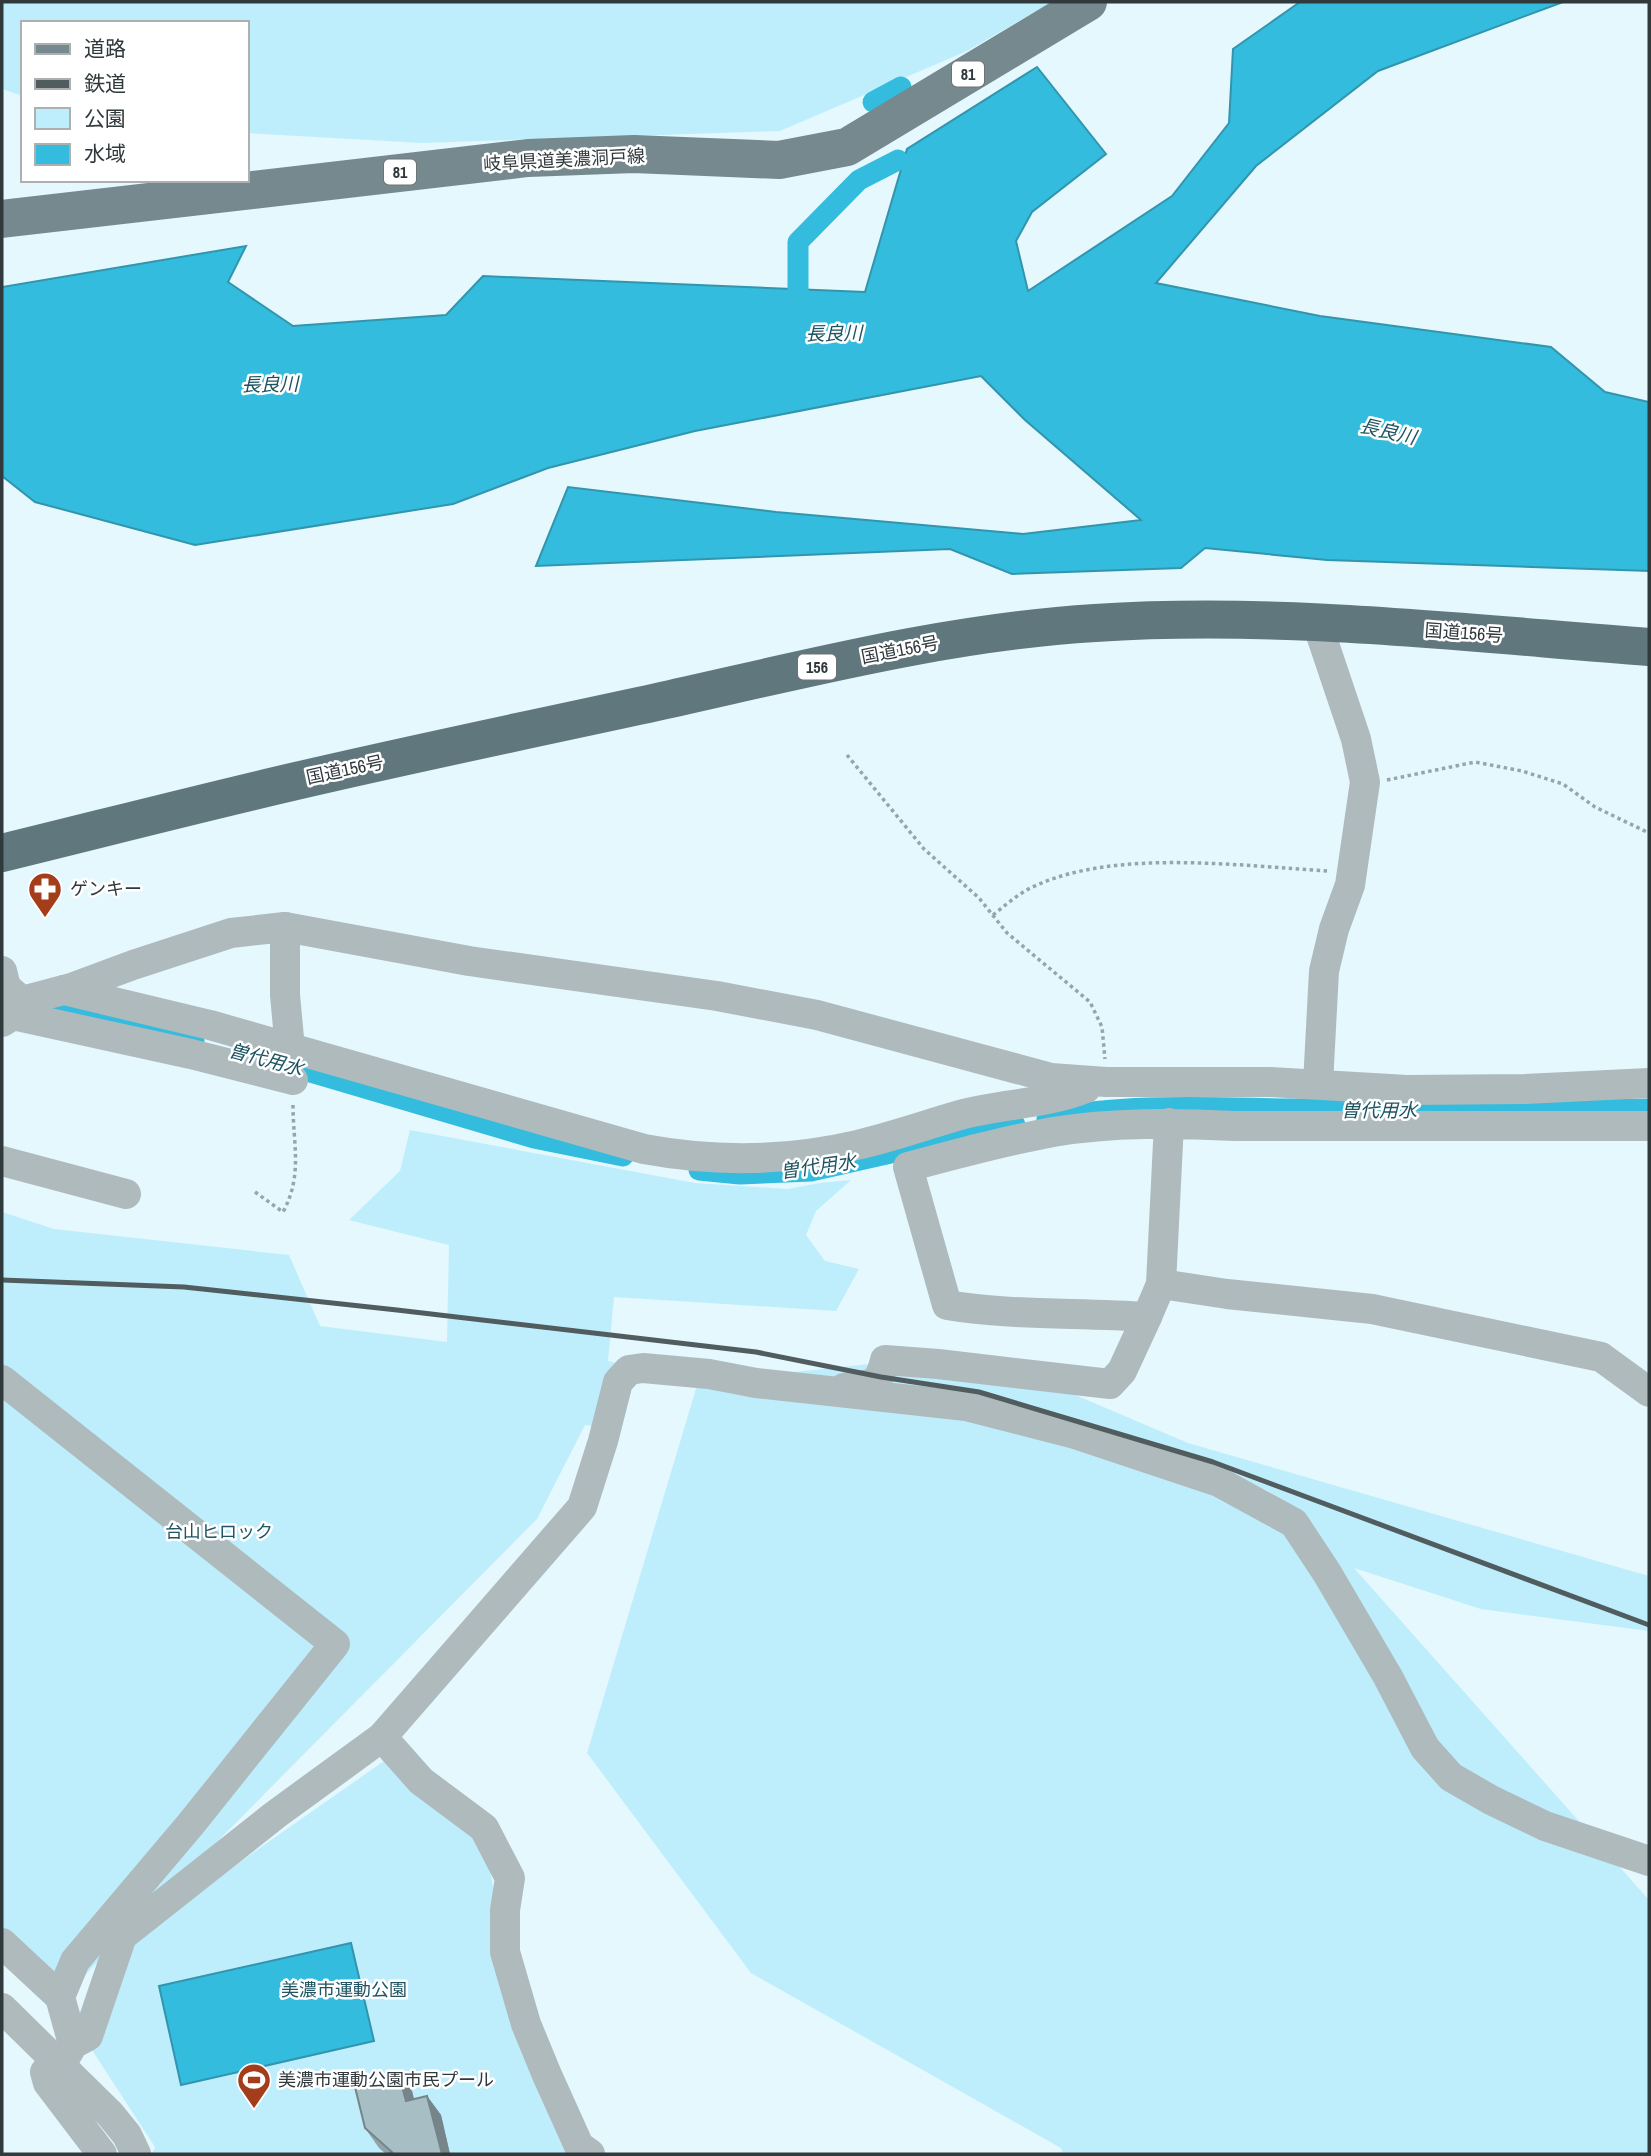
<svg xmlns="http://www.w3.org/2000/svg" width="1651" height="2156" font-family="'Archivo Narrow','Noto Sans JP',sans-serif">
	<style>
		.green { fill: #beeefc }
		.water { fill: #33bcdd; stroke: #3295ad; stroke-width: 2 }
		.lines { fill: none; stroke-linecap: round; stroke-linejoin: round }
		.canal { stroke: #33bcdd; stroke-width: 21 }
		.path { stroke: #96a5aa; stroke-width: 3.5; stroke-dasharray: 3.5 3.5; stroke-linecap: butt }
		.minor { stroke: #afbabd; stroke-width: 30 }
		.major { stroke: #76898e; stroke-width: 38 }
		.highway { stroke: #61777e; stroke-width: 38 }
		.rail { stroke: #515c5f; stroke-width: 5 }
		.wall { fill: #90a3a9 }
		.shaded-wall { fill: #75858a }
		.building { fill: #a7bec5; stroke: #75858a; stroke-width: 2 }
		.labels { text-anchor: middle; stroke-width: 5; stroke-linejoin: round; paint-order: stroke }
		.shield { fill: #fff; stroke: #6e7476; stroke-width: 2 }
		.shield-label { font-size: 16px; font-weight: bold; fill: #30393c }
		.street-label { font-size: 18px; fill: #30393c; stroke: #fff }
		.poi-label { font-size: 18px; fill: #30393c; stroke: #fff; text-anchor: start }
		.park-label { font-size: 18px; fill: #205664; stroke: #fff }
		.water-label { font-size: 19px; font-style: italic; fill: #1e5462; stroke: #fff }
	</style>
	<rect width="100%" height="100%" fill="#e4f8fe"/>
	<!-- green -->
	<g class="green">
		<path d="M2,2h1050l-85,49 -187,80 -358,12 -175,-10v-110h-224v73l-21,-7z"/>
		<path d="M410,1130l285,53 92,6 33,-6 31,-3 -35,31 -10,24 19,26 34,8 -23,42 -222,-14 -6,64 9,2 -14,64 -18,-2 -48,94 -472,476 -63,-57v-726l52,17 235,26 31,71 127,16 2,-97 -100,-25 51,-49z"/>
		<path d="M977,1353l211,90 461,133v55l-168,-22 -127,-41 295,332v254h-586l-2,-6 -310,-175 -164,-220 111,-371z"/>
		<path d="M404,1747l84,112 17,93 78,202h-431l3,-7 -63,-97 38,-111z"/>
	</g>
	<!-- water -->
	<g class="water">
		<path d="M1300,2h263l-185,69 -122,95 -100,117 164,33 231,31 54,45 44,10v169l-322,-11 -122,-12 -24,20 -169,6 -62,-25 -414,17 32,-79 208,25 247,22 118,-14 -116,-100 -44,-44 -286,55 -147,37 -95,36 -258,41 -160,-43 -33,-26v-189l244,-41 -18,36 65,44 153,-11 37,-39 382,16 42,-143 130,-82 69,87 -74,58 -16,29 12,50 144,-95 57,-73 4,-74z"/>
		<path d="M351,1943l23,98 -193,44 -22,-99z"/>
	</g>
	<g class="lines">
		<!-- canal -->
		<g class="canal">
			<path d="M873,102l28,-15"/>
			<path d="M798,316v-74l61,-62 39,-20"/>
			<path d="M58,1012l54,7 82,21"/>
			<path d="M273,1061l261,77 89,18"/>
			<path d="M1047,1119c80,-16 163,-11 245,-10 119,0 238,2 357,0"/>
			<path d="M699,1170l41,4 71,-3 204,-46"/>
		</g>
		<!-- path -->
		<g class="path">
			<path d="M847,755l77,94 55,49 28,35 83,69 12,25 3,32"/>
			<path d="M1387,780l88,-18 47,9 41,13 32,23 54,26"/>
			<path d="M993,915c14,-11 27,-23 44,-30 80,-36 205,-19 291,-14"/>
			<path d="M255,1192l28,20c20,-37 10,-67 10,-107"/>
		</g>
		<!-- minor -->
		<g class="minor">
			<path d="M1317,623l39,116 9,43 -15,103 -16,44 -10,42 -6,113"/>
			<path d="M285,927v68l5,54"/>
			<path d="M2,971l4,16 16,14"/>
			<path d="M64,990l146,35 434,124c70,13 144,12 213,-4 35,-8 68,-20 103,-30 41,-11 86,-11 126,-27"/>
			<path d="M13,1015l178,39 102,26"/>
			<path d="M2,1022l11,-7 9,-14 49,-13 62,-23 98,-32 54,-6 184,34 248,35 100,19 234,63 55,4h164l137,8 118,-1 124,-6"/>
			<path d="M1169,1123l-8,161 -14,33c-66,-5 -136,-1 -200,-12l-39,-138c48,-13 96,-26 145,-35 60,-10 122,-9 182,-6h414"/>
			<path d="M2,1161l124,33"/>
			<path d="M1161,1284l66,10 145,15 229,48 48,35"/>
			<path d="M2,1380l333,264 -145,181 -115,136 -15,36"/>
			<path d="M844,1388c26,-5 34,1 41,-28l53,4 172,20 12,-13 25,-54"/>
			<path d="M382,1737l39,44 63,47 26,50 -5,32v42l21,72 21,51 32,71 11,8"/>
			<path d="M2,1943l58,54 13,47"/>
			<path d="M2,2008l108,106 17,21 9,19"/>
			<path d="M102,2154l-54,-71 -3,-11 16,-7 12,-21 15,-8 34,-100 153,-121 107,-78 200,-230 21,-66 15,-59 11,-12 14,-2 66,6 47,9 210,23 109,28 144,48 75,41 33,50 61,104 37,71 26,29 40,23 54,26 104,35"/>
		</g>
		<!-- major -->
		<path class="major" d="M2,219l526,-61 106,-4 145,6 68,-13 241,-145"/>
		<!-- highway -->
		<path class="highway" d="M2,853c98,-24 195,-49 294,-72 120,-28 241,-53 361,-79 145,-32 290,-70 438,-79 185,-12 370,10 554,24"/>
		<!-- rail -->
		<path class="rail" d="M2,1280l182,7 213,23 359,42 125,25 98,15 234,70 436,163"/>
	</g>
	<!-- wall -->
	<path class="wall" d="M412,2091l2,8 13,-3 14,19 9,39h-64l-7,-6 -14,-20z"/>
	<!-- shaded-wall -->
	<g class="shaded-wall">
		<path d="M398,2072l14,19 7,30 -13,-20z"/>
		<path d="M427,2096l14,19 9,39h-8z"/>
	</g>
	<!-- building -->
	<path class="building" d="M398,2072l8,29 21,-5 15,58h-53v-1l3,-1 -27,-24 -11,-45z"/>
	<!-- icons -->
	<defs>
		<g id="pharmacy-pin" transform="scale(1.75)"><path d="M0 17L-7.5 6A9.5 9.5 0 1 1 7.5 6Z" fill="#a43d1a" stroke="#fff"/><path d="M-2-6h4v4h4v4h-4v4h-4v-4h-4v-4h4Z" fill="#fff"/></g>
		<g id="stadium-pin" transform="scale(1.75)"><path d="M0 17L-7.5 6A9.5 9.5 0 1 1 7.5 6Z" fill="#a43d1a" stroke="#fff"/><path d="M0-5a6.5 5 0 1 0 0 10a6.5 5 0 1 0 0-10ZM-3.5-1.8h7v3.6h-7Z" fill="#fff"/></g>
	</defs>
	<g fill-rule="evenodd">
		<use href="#pharmacy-pin" x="45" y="889"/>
		<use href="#stadium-pin" x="254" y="2080"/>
	</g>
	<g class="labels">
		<!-- shield labels -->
		<g class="shield">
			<rect x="952" y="61.5" width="32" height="25" rx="5"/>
			<rect x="384" y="159.5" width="32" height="25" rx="5"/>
			<rect x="798" y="654.5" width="38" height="25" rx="5"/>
		</g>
		<g class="shield-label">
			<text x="968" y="80">81</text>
			<text x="400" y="178">81</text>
			<text x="817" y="673">156</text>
		</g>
		<!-- street labels -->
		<g class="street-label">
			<text transform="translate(564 160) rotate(-3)" y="6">岐阜県道美濃洞戸線</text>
			<text transform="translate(1464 633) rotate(4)" y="6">国道156号</text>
			<text transform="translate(900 650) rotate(-11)" y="6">国道156号</text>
			<text transform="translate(345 770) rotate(-12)" y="6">国道156号</text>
		</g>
		<!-- poi labels -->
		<g class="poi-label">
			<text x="70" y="895">ゲンキー</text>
			<text x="278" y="2086">美濃市運動公園市民プール</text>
		</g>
		<!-- park labels -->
		<g class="park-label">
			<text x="219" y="1538">台山ヒロック</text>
			<text x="344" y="1996">美濃市運動公園</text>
		</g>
		<!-- water labels -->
		<g class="water-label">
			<text transform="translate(834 333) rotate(-1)" y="7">長良川</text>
			<text transform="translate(270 384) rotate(-1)" y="7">長良川</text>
			<text transform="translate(1388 431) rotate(13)" y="7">長良川</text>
			<text transform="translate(266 1059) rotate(15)" y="7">曽代用水</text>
			<text x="1379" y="1117">曽代用水</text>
			<text transform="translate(818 1166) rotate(-8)" y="7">曽代用水</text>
		</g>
	</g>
	<!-- border -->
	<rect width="1651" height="2156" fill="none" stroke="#30393c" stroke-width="7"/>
	<!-- legend -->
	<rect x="21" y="21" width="228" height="161" fill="#ffffff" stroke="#acb0b1" stroke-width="2"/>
	<rect x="35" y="44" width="35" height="10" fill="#76898e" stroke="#acb0b1" stroke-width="2"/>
	<text x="84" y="56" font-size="21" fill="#30393c">道路</text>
	<rect x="35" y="79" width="35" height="10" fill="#515c5f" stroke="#acb0b1" stroke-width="2"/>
	<text x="84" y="91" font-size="21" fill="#30393c">鉄道</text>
	<rect x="35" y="108" width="35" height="21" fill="#beeefc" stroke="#acb0b1" stroke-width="2"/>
	<text x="84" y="126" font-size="21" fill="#30393c">公園</text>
	<rect x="35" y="144" width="35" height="21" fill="#33bcdd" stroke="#acb0b1" stroke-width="2"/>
	<text x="84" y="161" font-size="21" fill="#30393c">水域</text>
</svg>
